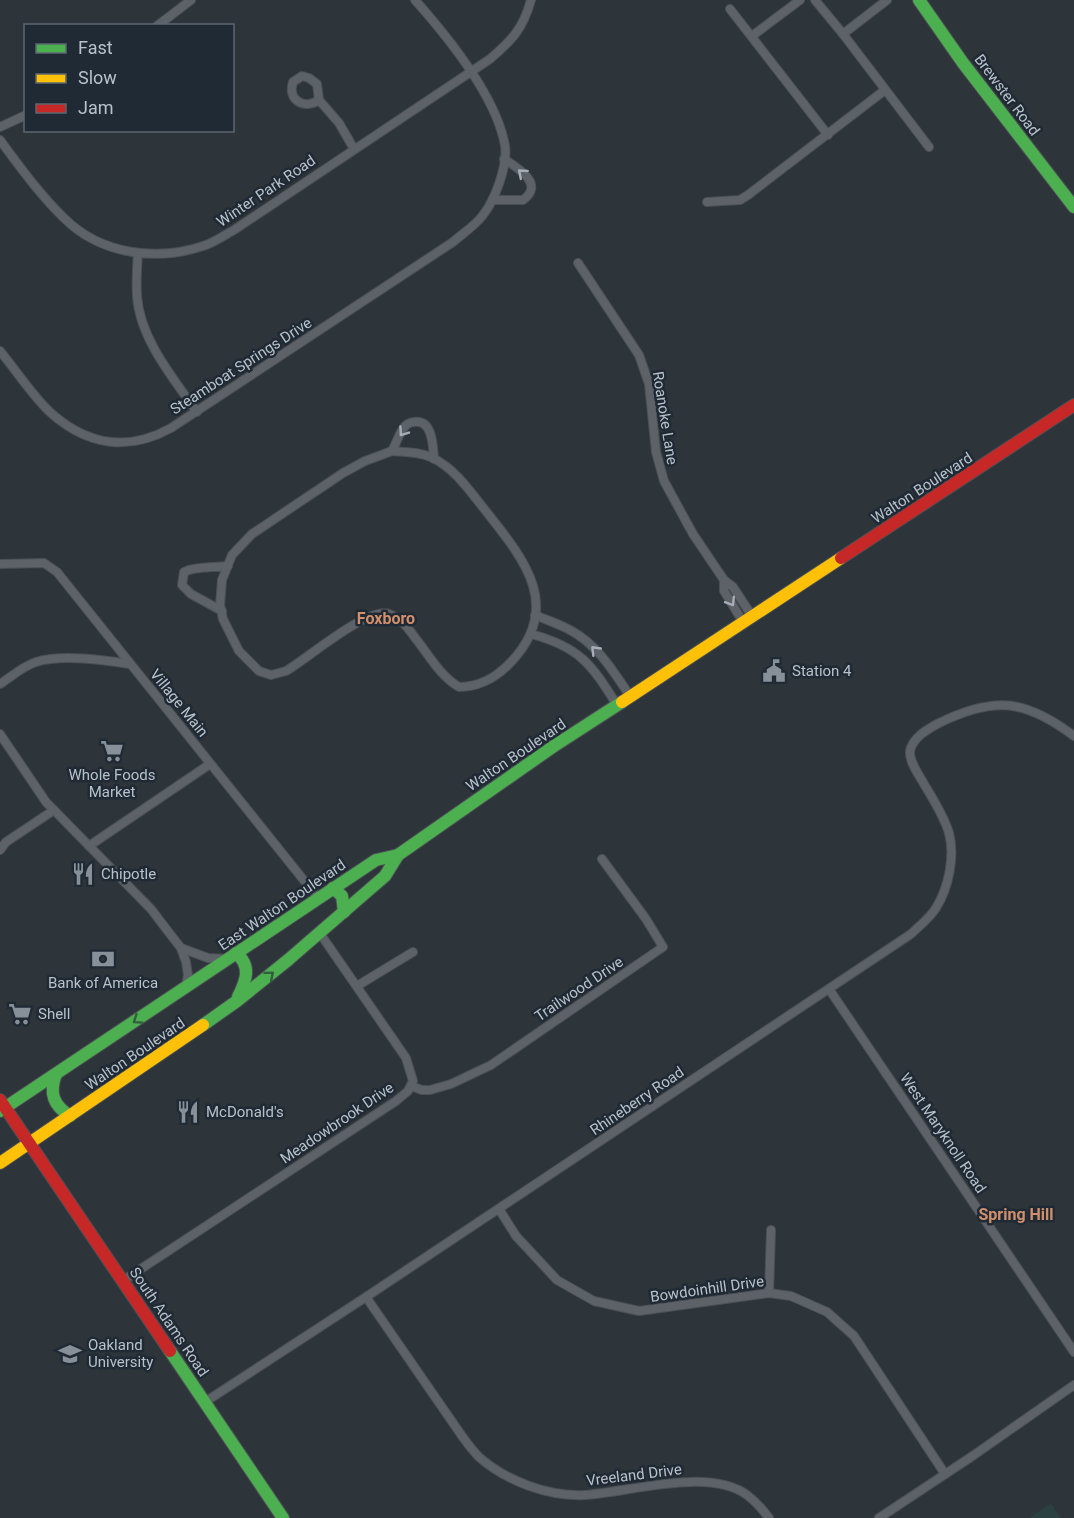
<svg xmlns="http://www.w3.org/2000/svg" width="1074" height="1518" font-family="Roboto,sans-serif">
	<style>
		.green { fill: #2a4041 }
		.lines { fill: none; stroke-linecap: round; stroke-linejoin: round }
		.street-casing { stroke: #4b5054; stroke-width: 10 }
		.fast-casing { stroke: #4b5054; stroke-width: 14 }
		.slow-casing { stroke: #4b5054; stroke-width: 14 }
		.jam-casing { stroke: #4b5054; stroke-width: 14 }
		.street { stroke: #5d6268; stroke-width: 8 }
		.fast { stroke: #4caf50; stroke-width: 12 }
		.slow { stroke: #ffc107; stroke-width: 12 }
		.jam { stroke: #c62828; stroke-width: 12 }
		.oneway { stroke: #a6adb6 }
		.oneway2 { stroke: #325f40 }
		.labels { text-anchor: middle; stroke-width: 5; stroke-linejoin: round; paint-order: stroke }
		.street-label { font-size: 15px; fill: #b8c0ca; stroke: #202a35 }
		.poi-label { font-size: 15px; fill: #b8c0ca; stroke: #202a35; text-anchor: start }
		.neighbourhood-label { font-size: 16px; font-weight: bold; fill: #d18f6c; stroke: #202a35 }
	</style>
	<rect width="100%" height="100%" fill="#2d343a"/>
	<!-- green -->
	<path class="green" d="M1051,1504l10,14h-32l21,-14z"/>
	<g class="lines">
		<!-- street casing -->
		<g class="street-casing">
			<g id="street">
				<path d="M815,0l28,34 86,113"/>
				<path d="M730,9l98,126"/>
				<path d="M157,26l34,-26"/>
				<path d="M843,34l44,-34"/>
				<path d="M752,36l48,-36"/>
				<path d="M319,100c-15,10 -32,0 -26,-18l9,-6 7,2 8,6 2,16 20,23 15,26"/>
				<path d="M0,127l26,-12"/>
				<path d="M0,140c20,27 40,55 64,78 37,37 94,44 142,27 10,-4 19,-10 28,-15l256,-171c22,-19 33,-30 41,-59"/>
				<path d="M492,200h31c22,-16 -5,-32 -19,-41"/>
				<path d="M707,202l33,-2 8,-5 137,-105"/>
				<path d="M138,253c-1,14 -2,29 -1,43 3,43 36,82 60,116"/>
				<path d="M578,263l61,92 10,29 7,68 8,29 29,53 31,46 9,7 19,29"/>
				<path d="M0,351c15,18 34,47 51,62 36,32 77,39 120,15l282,-186c9,-8 23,-17 30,-27 12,-15 25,-50 22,-69 -8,-48 -58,-110 -90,-146"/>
				<path d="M392,451c14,1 28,1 41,7 22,11 37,33 52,52 38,48 79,96 26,152 -14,15 -32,25 -52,25 -19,-11 -30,-32 -43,-48 -8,-11 -14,-20 -27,-25 -21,-8 -82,45 -103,57l-15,4 -12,-4 -20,-20 -16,-32 -3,-14 2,-25 10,-25 20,-21 91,-61 22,-12z"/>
				<path d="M392,451c4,-7 6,-15 11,-22 2,-4 7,-7 11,-7 19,-3 19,25 20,37"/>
				<path d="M0,564l44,-1 13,9 261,326"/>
				<path d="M724,580v11l19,31"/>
				<path d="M222,611l-31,-17 -9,-9 2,-13c13,-6 29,-4 44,-6"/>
				<path d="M535,615c12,5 24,9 35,15 28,15 43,41 60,66"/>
				<path d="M531,634c49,13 60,30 86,71"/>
				<path d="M0,684c11,-7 23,-18 36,-22 26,-8 68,-2 94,2"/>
				<path d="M0,734l46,68 105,107 16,21 14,18 5,14 2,13 -2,12"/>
				<path d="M89,846l121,-82"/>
				<path d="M0,850l6,-8 48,-32"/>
				<path d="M181,948l27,10 19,1"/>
				<path d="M357,986l56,-34"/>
				<path d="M829,989l245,363"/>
				<path d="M411,1086l11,4h8l21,-6 40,-19 172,-118 -17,-28 -44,-60"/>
				<path d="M499,1209l17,27 41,44 37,21 45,10 130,-18 22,3 36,16 27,24 91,138"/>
				<path d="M124,1280l272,-179 12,-10 5,-10 -7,-23 -87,-126"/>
				<path d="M769,1293l2,-63"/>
				<path d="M366,1297l96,139c5,7 11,15 17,21 27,24 70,40 106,38 45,-3 123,-28 162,0 8,6 16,15 22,23"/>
				<path d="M205,1402l161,-105 545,-363c8,-8 19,-16 25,-26 13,-21 19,-52 13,-75 -5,-17 -16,-34 -25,-49 -5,-9 -15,-22 -14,-33 3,-14 18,-22 29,-28 55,-27 86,-24 135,13"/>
				<path d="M879,1518l95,-63 100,-70"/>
			</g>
		</g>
		<!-- fast casing -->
		<g class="fast-casing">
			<g id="fast">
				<path d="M919,0l44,63 111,144"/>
				<path d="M333,888l9,8 2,16"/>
				<path d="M236,953c16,13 10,28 2,44"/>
				<path d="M203,1025l34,-24 51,-41 97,-84 13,-21 156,-109 68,-44"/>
				<path d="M56,1074c-7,19 -3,31 14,42"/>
				<path d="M0,1111l376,-251 22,-5"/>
				<path d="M170,1351l113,167"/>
			</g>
		</g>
		<!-- slow casing -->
		<g class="slow-casing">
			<g id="slow">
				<path d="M622,702l219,-144"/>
				<path d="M0,1163l203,-138"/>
			</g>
		</g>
		<!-- jam casing -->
		<g class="jam-casing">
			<g id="jam">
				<path d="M841,558l233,-153"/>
				<path d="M0,1100l170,251"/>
			</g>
		</g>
		<!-- street -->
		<use href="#street" class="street"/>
		<!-- fast -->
		<use href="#fast" class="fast"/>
		<!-- slow -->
		<use href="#slow" class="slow"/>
		<!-- jam -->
		<use href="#jam" class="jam"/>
	</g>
	<!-- one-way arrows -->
	<defs><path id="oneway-chevron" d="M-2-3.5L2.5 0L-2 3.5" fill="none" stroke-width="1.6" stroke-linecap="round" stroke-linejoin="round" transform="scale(1.5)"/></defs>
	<g class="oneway">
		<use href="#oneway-chevron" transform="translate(522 173) rotate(-139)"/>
		<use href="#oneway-chevron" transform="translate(403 432) rotate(125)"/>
		<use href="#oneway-chevron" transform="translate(731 602) rotate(58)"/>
		<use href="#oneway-chevron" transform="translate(595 650) rotate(-134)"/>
	</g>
	<g class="oneway2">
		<use href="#oneway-chevron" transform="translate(270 975) rotate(-40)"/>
		<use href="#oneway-chevron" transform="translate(137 1020) rotate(146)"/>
	</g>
	<!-- icons -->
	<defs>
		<g id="civic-bare" transform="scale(1.8)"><path d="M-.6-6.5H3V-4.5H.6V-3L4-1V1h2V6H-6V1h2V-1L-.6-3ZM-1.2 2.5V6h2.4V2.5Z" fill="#878f98" stroke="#202a35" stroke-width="2.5" paint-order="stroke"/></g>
		<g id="supermarket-bare" transform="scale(1.8)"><path d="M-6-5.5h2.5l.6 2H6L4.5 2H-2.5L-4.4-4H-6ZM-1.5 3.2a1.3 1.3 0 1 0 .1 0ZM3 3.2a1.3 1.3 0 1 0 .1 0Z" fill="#878f98" stroke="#202a35" stroke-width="2.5" paint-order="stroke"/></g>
		<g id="restaurant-bare" transform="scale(1.8)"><path d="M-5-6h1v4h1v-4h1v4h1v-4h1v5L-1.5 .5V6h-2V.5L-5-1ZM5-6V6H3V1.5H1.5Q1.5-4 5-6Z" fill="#878f98" stroke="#202a35" stroke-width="2.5" paint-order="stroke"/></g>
		<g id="bank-bare" transform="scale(1.8)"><path d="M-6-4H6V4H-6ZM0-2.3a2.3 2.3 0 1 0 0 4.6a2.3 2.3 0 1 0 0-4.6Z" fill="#878f98" stroke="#202a35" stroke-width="2.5" paint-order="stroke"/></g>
		<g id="university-bare" transform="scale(1.8)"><path d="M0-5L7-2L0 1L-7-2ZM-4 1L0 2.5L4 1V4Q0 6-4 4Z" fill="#878f98" stroke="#202a35" stroke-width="2.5" paint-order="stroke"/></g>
	</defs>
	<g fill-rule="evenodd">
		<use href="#civic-bare" x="774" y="671"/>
		<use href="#supermarket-bare" x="112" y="751"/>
		<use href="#restaurant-bare" x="83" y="874"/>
		<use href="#bank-bare" x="103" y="959"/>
		<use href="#supermarket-bare" x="20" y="1014"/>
		<use href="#restaurant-bare" x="188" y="1112"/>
		<use href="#university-bare" x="70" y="1354"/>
	</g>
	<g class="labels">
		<!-- street labels -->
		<g class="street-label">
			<text transform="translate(1007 95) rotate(53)" y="5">Brewster Road</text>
			<text transform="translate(266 191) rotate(-34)" y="5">Winter Park Road</text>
			<text transform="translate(241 366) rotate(-33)" y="5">Steamboat Springs Drive</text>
			<text transform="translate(665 418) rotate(81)" y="5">Roanoke Lane</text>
			<text transform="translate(922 488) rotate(-33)" y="5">Walton Boulevard</text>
			<text transform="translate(179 703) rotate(51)" y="5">Village Main</text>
			<text transform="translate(516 755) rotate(-34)" y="5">Walton Boulevard</text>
			<text transform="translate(282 905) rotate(-34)" y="5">East Walton Boulevard</text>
			<text transform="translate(579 989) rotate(-34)" y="5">Trailwood Drive</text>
			<text transform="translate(135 1054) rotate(-34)" y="5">Walton Boulevard</text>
			<text transform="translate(637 1101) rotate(-34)" y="5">Rhineberry Road</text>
			<text transform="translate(337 1123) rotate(-34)" y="5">Meadowbrook Drive</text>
			<text transform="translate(943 1133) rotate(56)" y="5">West Maryknoll Road</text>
			<text transform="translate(707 1289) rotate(-8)" y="5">Bowdoinhill Drive</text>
			<text transform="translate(169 1322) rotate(56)" y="5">South Adams Road</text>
			<text transform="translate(634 1475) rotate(-7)" y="5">Vreeland Drive</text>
		</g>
		<!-- poi labels -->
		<g class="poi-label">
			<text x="792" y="676">Station 4</text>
			<text x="112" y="780" text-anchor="middle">Whole Foods<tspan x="112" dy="17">Market</tspan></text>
			<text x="101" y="879">Chipotle</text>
			<text x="103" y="988" text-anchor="middle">Bank of America</text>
			<text x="38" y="1019">Shell</text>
			<text x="206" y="1117">McDonald's</text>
			<text x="88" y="1350">Oakland<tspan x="88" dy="17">University</tspan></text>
		</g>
		<!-- neighbourhood labels -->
		<g class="neighbourhood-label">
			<text x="386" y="624">Foxboro</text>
			<text x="1016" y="1220">Spring Hill</text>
		</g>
	</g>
	<!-- legend -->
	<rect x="24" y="24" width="210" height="108" fill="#202a35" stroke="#5d6671" stroke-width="1.5"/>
	<rect x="36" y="44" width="30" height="9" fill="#4caf50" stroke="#5d6671" stroke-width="1.5"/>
	<text x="78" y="54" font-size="18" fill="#b8c0ca">Fast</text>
	<rect x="36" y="74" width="30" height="9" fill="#ffc107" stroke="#5d6671" stroke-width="1.5"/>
	<text x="78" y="84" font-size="18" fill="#b8c0ca">Slow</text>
	<rect x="36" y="104" width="30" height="9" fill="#c62828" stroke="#5d6671" stroke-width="1.5"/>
	<text x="78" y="114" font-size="18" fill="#b8c0ca">Jam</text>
</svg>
